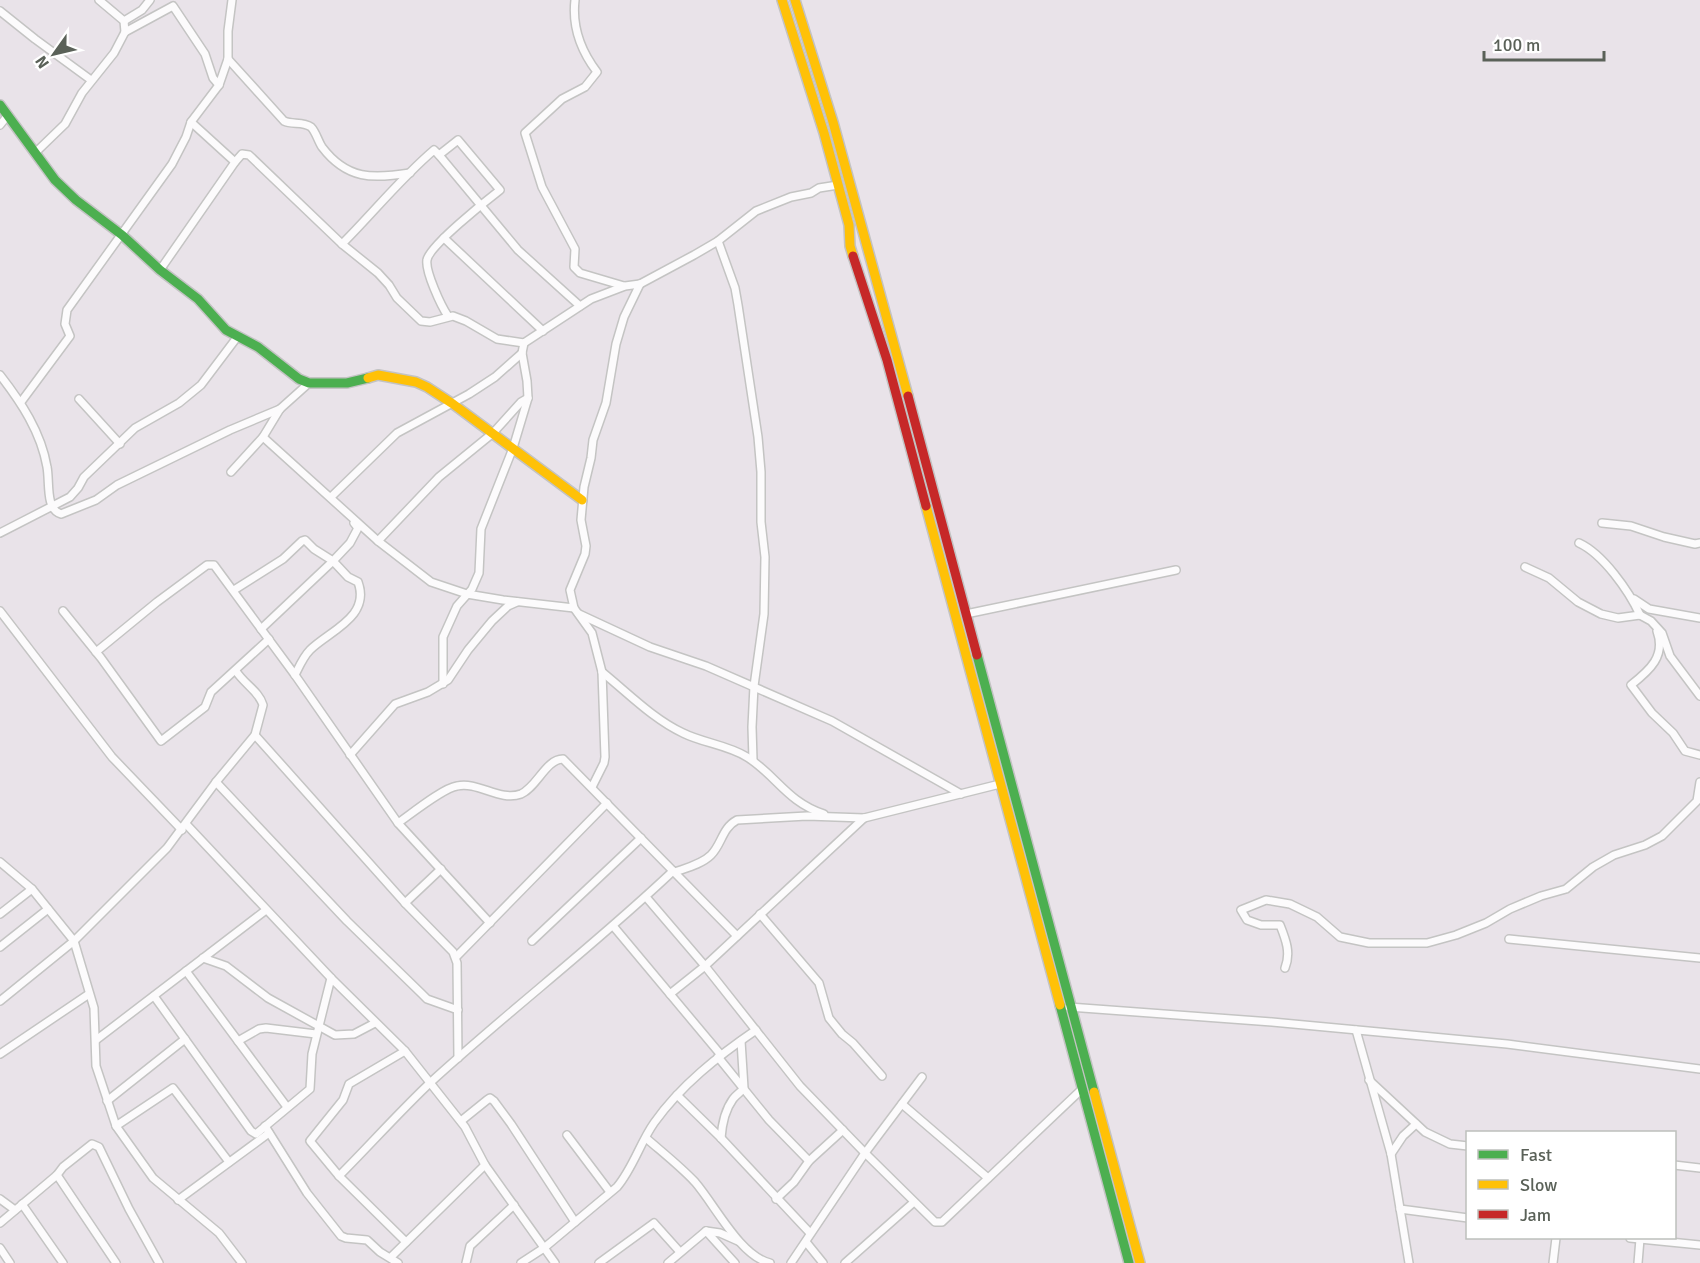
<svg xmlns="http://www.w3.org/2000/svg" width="1700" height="1263" font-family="Signika,sans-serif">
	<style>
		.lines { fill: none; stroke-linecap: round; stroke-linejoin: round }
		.street-casing { stroke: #c4c4c3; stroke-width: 10 }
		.fast-casing { stroke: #c3c3c3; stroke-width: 12 }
		.slow-casing { stroke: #c3c3c3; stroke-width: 12 }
		.jam-casing { stroke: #c3c3c3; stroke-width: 12 }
		.street { stroke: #fcfbfc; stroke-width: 7 }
		.fast { stroke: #4caf50; stroke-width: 9 }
		.slow { stroke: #ffc107; stroke-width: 9 }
		.jam { stroke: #c62828; stroke-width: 9 }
	</style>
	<rect width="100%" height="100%" fill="#e9e3e9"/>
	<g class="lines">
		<!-- street casing -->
		<g class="street-casing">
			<g id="street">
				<path d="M99,0l25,21 1,11"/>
				<path d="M575,0c-3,26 6,51 22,72l-12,15 -23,12 -37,34 17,54 33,62 -1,18 6,6 44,13"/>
				<path d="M0,11l35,28 56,41"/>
				<path d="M124,21l18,-11 8,-10"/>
				<path d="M228,59l56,62c8,4 19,0 27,6 5,5 7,14 11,20 25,33 51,32 88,26"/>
				<path d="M0,125l8,-10"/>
				<path d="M36,152l29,-28 17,-31 32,-40 11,-21 48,-26 32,48 8,24 6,7"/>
				<path d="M439,155l79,95 62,56"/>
				<path d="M235,162l7,-8 7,1 93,89 36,29 11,12 8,13 24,23 9,1 23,-6 13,5 31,18 27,4 67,-44 34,-13 15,-2 54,-29 24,-14 38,-30 35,-14 20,-4 8,-5 19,-3"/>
				<path d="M444,238l99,93"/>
				<path d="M718,241l17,47 3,17 20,132 3,35v50l4,35 -1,57 -10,72 -2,41 1,33"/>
				<path d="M342,244c31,-31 59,-66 92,-94l5,5 19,-15 42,50c-13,10 -71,56 -73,70 -2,11 14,46 21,56"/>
				<path d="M160,270l75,-108 -44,-40"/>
				<path d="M0,375c21,27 41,57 47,92 3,15 -2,42 14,47l35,-14 21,-15 113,-55 50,-21"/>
				<path d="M79,399l41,45"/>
				<path d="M21,402l49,-66 -5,-12 2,-14 105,-146 14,-27 5,-15 28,-37 9,-26v-28l4,-31"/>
				<path d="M263,437l115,104 53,41 36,12 36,6 71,8"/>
				<path d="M231,472l32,-35 17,-28 29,-26"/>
				<path d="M331,497l66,-64 72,-39 26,-17 27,-24"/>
				<path d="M1602,523l29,3 33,11 31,7 5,-1"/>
				<path d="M0,533l70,-36 8,-9 6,-11 51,-49 44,-25 22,-18 37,-49"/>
				<path d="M378,541l61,-64 54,-44 28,-31 7,-4"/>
				<path d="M1579,543c24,11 50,48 61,72"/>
				<path d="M1525,567l24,11 29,24 23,12 17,4 22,-3 11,6 11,12 8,23 30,40"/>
				<path d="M234,590l49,-31 19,-18 3,-1 9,9 19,12 17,-18 8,-15 -4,-5"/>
				<path d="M1634,599l15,10 51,9"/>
				<path d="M0,611l112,146 70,73"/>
				<path d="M63,611l38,47 60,83 44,-34 6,-15 58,-53"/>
				<path d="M579,614l71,33 56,19 126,55 129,73"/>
				<path d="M966,614l210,-44"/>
				<path d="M261,629l72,-68 15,16 10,5c13,35 -29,49 -48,68 -7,7 -11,17 -15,25"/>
				<path d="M1657,631c9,25 -7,39 -26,54l21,28 21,20 12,18 15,4"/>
				<path d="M96,652l61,-50 50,-37h7l81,110 103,148 92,100"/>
				<path d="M602,672c26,21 51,47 81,61 20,10 45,12 64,24 29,18 40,45 77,57"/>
				<path d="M443,684v-47l14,-31 15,-17 7,-16 2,-44 32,-81 15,-50 -1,-17 -5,-28 2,-10"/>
				<path d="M255,735l150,168 48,49 4,11 1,95"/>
				<path d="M350,755l45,-51 33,-12 20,-12 20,-30 24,-29 16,-15 9,-4"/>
				<path d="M216,782l131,139 75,73 5,5 31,11"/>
				<path d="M592,787l12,-24 1,-6 -3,-85 -10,-39 -18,-25 -4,-18 15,-36 1,-8 -5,-26 3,-33 7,-29 2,-18 13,-37 10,-59 8,-27 16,-33"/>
				<path d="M398,823c13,-9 45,-35 59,-37 21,-5 43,16 64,8 16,-7 25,-35 42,-35l174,177"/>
				<path d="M186,824l145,154 74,73 60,76 20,38 70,98"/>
				<path d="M0,862l32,27 42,52 20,67 2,58 20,60 37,52 66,55 23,30"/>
				<path d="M675,872c11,-4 27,-8 36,-17 11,-11 11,-27 26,-35l70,-4 57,2 136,-34"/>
				<path d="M646,897l59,69 95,120 65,67 70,69h7l140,-133"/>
				<path d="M405,903l36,-34"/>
				<path d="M0,914l32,-25"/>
				<path d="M760,914l59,69 10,35 13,16 11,9 29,33"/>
				<path d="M614,927l107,128"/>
				<path d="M1509,939l191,19"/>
				<path d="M532,941l109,-103"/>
				<path d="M0,947l48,-38"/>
				<path d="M456,957l151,-154"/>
				<path d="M203,958l23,8 42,32 67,37 19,-1 21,-11"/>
				<path d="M1285,968c6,-15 1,-28 -5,-43h-19l-14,-5 -6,-10 25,-10 24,4 27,13 23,20 29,6h58l29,-8 30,-12 24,-14 31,-13 25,-7 27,-22 21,-12 31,-10 17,-9 35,-35 3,-19"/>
				<path d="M186,971l101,136"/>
				<path d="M670,994l35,-28 159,-148"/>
				<path d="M154,996l97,135 5,3 54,-45 2,-35 19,-76"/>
				<path d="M0,1001l74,-60 93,-93 49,-66 39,-47 8,-30c-4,-14 -19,-21 -27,-34"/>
				<path d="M1069,1007l203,15 235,22 193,25"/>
				<path d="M1356,1030l35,124 18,109"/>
				<path d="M96,1040l170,-130"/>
				<path d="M238,1041l21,-12 7,-1 50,6"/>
				<path d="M405,1051l-56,33 -6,16 -33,41 29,35 67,66"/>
				<path d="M0,1054l89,-60"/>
				<path d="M718,1057l51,63 40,41"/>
				<path d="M1369,1080l56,52 25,12 18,2"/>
				<path d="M677,1095l44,43 89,95"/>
				<path d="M107,1101l78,-62"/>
				<path d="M902,1104l86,74"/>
				<path d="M461,1121l26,-21 3,-2 4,3 17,23 64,98"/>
				<path d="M116,1126l57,-38 56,74"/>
				<path d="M265,1126l42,67 34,43 5,2 21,2 13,12 18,11"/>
				<path d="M567,1135l43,57"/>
				<path d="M646,1138c16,14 34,28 49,44 20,23 45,74 75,81"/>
				<path d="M721,1138c1,-14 4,-28 12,-39 3,-4 8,-7 11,-11l-3,-47"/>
				<path d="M1391,1154l12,-18 13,-12"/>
				<path d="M1674,1165l26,3"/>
				<path d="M57,1175l59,88"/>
				<path d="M339,1176c31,-31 61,-65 93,-95 79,-72 164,-137 241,-210"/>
				<path d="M0,1199l15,11"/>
				<path d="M776,1199l18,-17 15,-21 34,-31"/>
				<path d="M178,1200l91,-67"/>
				<path d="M22,1204l41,59"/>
				<path d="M1400,1209l68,9"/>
				<path d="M0,1223l57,-48 6,-8 29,-23 7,3 30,62 30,54"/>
				<path d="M706,1231l29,32"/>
				<path d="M1630,1238l70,7"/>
				<path d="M806,1242l17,21"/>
				<path d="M0,1248l10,15"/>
				<path d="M391,1257l94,-92"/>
				<path d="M466,1263l4,-17 44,-41"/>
				<path d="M521,1263l23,-15 73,-61c16,-19 23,-44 37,-64 27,-38 64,-67 102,-93"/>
				<path d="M599,1263l55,-40 26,29"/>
				<path d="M668,1263l38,-32 14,2 18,8"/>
				<path d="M791,1263l74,-110 57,-76"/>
				<path d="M845,1263l69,-61"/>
				<path d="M1553,1263l3,-25"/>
				<path d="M1638,1263l2,-24"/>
			</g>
		</g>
		<!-- fast casing -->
		<g class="fast-casing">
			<g id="fast">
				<path d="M0,105l55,75 21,20 46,35 38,35 38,29 28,31 32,17 41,32 10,4h38l21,-5"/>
				<path d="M977,655l117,437"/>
				<path d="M1060,1005l69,258"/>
			</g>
		</g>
		<!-- slow casing -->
		<g class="slow-casing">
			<g id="slow">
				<path d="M782,0l42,133 25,92 1,21 3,10"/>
				<path d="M795,0l38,122 75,274"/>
				<path d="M368,378l10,-3 38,7 11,5 26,17 129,96"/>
				<path d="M926,506l134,499"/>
				<path d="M1094,1092l46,171"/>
			</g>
		</g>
		<!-- jam casing -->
		<g class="jam-casing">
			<g id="jam">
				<path d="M853,256l34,104 39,146"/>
				<path d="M908,396l69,259"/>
			</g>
		</g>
		<!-- street -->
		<use href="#street" class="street"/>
		<!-- fast -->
		<use href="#fast" class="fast"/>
		<!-- slow -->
		<use href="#slow" class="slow"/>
		<!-- jam -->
		<use href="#jam" class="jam"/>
	</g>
	<!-- legend -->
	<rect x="1466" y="1131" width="210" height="108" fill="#ffffff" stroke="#bdc0bc" stroke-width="1.5"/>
	<rect x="1478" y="1150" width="30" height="9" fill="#4caf50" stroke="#bdc0bc" stroke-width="1.5"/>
	<text x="1520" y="1161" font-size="18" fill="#5a6158">Fast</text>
	<rect x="1478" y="1180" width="30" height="9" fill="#ffc107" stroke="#bdc0bc" stroke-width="1.5"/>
	<text x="1520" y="1191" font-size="18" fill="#5a6158">Slow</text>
	<rect x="1478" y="1210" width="30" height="9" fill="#c62828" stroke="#bdc0bc" stroke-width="1.5"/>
	<text x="1520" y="1221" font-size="18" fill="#5a6158">Jam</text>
	<!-- north arrow -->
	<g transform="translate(54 54) rotate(236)" stroke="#ffffff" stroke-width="4.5" paint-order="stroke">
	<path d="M0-4.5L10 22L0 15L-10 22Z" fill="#5a6158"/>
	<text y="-9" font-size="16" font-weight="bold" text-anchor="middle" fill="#5a6158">N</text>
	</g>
	<!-- scale -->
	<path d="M1484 51v9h120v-9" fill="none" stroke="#5a6158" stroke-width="3"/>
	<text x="1493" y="51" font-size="18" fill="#5a6158" stroke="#ffffff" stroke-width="4.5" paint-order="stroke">100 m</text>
</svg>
